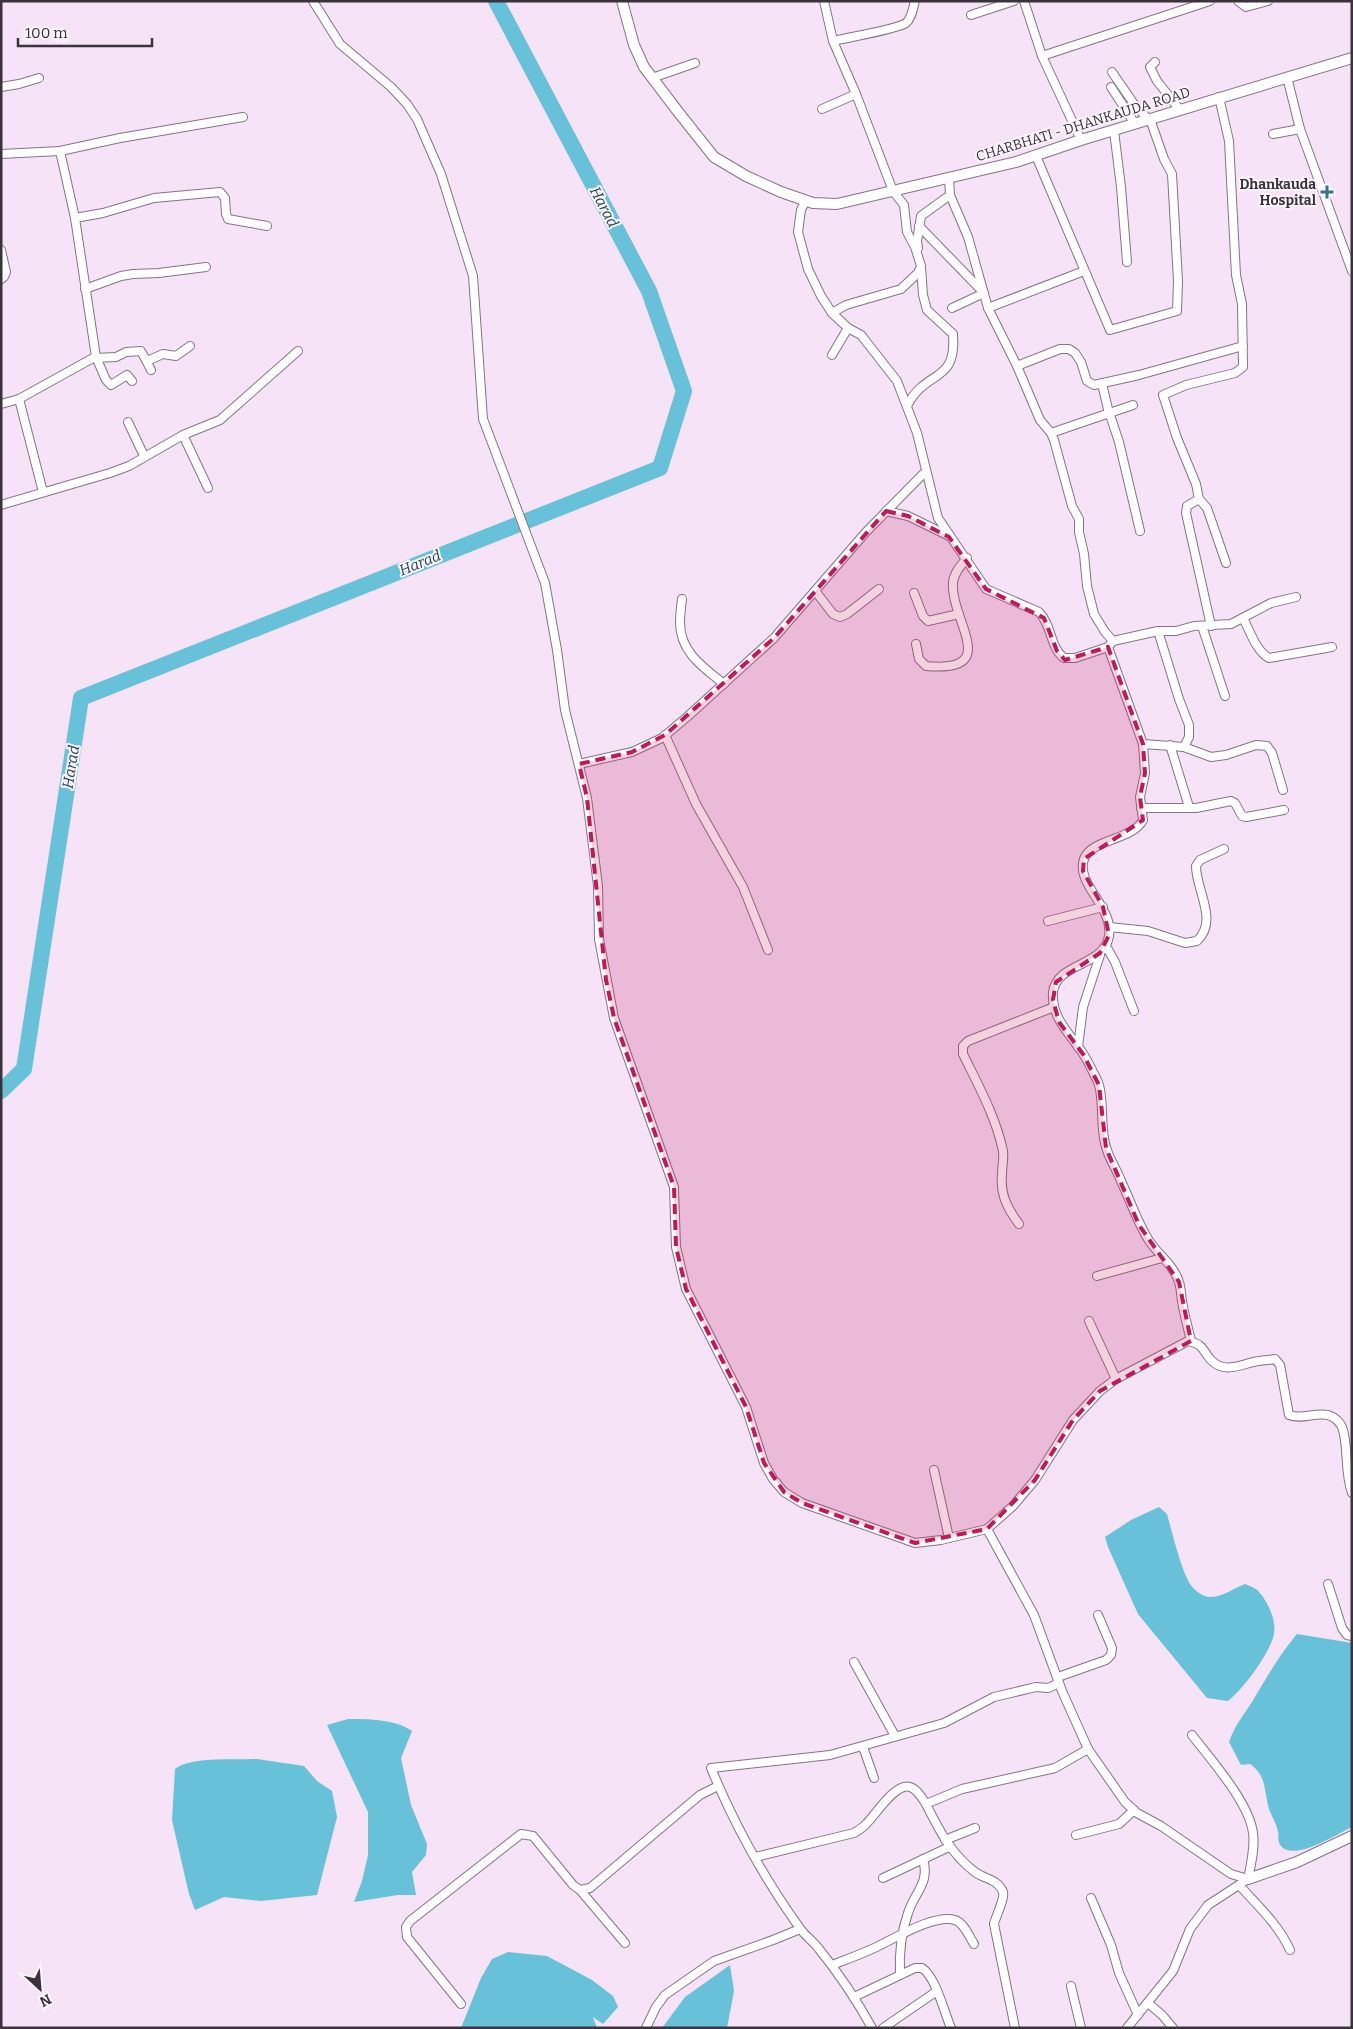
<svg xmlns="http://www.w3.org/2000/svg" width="1353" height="2029" font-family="Bitter,serif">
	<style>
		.water { fill: #67c1d9 }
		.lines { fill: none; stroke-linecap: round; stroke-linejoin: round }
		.river { stroke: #67c1d9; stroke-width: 16 }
		.minor-casing { stroke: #857486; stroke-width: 10 }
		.tertiary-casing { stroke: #857486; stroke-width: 12 }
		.minor { stroke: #fff; stroke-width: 8 }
		.tertiary { stroke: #fff; stroke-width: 10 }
		.marked { fill: #c2185b; fill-opacity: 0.2; stroke: #c2185b; stroke-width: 4; stroke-dasharray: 10 6; stroke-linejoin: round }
		.poi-dot { fill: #337786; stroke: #fdf5fd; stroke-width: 2 }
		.labels { text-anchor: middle; stroke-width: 4; stroke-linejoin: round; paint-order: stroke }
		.street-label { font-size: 14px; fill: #3a333b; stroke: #fdf5fd }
		.poi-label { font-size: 14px; font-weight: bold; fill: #3a333b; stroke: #fdf5fd; text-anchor: end }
		.water-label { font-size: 15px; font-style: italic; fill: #1d4651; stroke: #fdf5fd }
	</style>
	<rect width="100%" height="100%" fill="#f6e3f8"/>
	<!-- water -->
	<g class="water">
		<path d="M1159,1507l8,7c5,18 14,55 23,70 4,6 12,12 19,13 12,1 25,-9 36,-13 4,2 11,4 14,8 10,11 19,32 14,46 -7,20 -29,50 -45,63l-21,-3 -69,-84 -30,-67 -3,-10 26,-17z"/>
		<path d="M1297,1634l55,9v184c-15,7 -58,35 -71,19 -4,-5 -2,-10 -3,-15 -2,-9 -8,-17 -10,-26 -4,-16 -2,-30 -18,-41l-9,1 -12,-23c6,-17 14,-26 23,-40 14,-23 27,-47 45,-68z"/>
		<path d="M348,1719c20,0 47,0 64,12l-11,27 10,47 16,39 -1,11 -14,17 4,23h-18l-44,7 8,-21 6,-26v-43l-41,-87z"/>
		<path d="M257,1759l47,7 13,15 15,10 5,26 -20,78 -56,6 -37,-4 -29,13 -6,-16 -17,-74 3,-51c16,-13 60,-9 82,-10z"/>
		<path d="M508,1952l39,4 45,24 21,16 5,11 -15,17 -10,-7 4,11h-136l20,-50 11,-19z"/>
		<path d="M730,1965l4,26 -7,37h-65l23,-31z"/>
	</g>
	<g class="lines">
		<!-- river -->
		<path class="river" d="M1,1091l23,-22 57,-371 579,-230 24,-77 -35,-100 -153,-290"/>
		<!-- minor casing -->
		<g class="minor-casing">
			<g id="minor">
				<path d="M313,1l27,43 51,43 16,17 10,15 24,55 32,102 10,143 62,164 12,67 8,60 22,88 11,88 1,53 15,79 60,169 2,60 10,42 60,118 18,56 9,16 11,13 18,11 113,40 26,-3 46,-11 26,-23 22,-26 38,-60 27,-29 16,-12 72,-38c17,4 13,8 23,19 14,15 32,3 48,1 5,-1 11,-1 16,-2l5,6 9,50c13,5 26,-3 39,0 6,2 11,6 14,12 7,19 2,44 10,66"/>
				<path d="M824,1l9,40 23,53 37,97 11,14 3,27 8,15 6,19 -3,7 -17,16 -55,16 -14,8"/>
				<path d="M1024,1l18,55 39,84"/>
				<path d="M1238,1l8,6 22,-6"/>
				<path d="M971,15l43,-14"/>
				<path d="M833,41c16,-4 62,-11 73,-18 6,-5 7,-15 9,-22"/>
				<path d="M1042,56l168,-55"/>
				<path d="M1155,62l-5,5 7,14 23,29"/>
				<path d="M1112,72l22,32 15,16"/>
				<path d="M1287,77l13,52 52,142"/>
				<path d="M652,78l43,-15"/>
				<path d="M1,87l18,-3 20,-6"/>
				<path d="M1111,87l24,37"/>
				<path d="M1219,97l10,44 7,134 6,29 1,63 -8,6 -49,12 -23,10 14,43 19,46 3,15 8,9 19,55"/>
				<path d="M822,109l34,-15"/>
				<path d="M1120,129l-6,2 7,56 6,75"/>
				<path d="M1273,134l27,-5"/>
				<path d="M60,151l15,67 21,139 10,23 5,5 16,-10 5,6"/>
				<path d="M1,154l59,-3 60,-13 123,-21"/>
				<path d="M1036,156l74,174 67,-19 1,-30 -6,-107 -8,-15 -14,-40"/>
				<path d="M949,178l1,17 18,42 20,71 29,58 23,54 11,13 3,7 18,66 7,13v13l5,22 3,32 7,28 11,18 8,9 45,-10h18l18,-5 37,-2 40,-21 25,-6"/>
				<path d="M806,200l-5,10 -3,22 10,37 13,27 11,17 16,15 13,7 36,46 20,52 21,85 48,71 53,23c13,13 11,36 25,46h11l33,-11"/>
				<path d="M75,218l28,-5 51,-15 66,-6 5,6 1,16 2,5 39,7"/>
				<path d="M919,226l65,67 -32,15"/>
				<path d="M918,248l-1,-7 4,-25 29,-21"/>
				<path d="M1,250l5,22 -2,5 -3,2"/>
				<path d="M85,289l36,-13 12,-2 26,-1 47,-6"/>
				<path d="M988,308l96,-37"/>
				<path d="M832,355l16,-27"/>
				<path d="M147,361l16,-7 13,2 14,-10"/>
				<path d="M1017,366l43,-17h9l6,4 6,9 6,19 7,4 45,-10 104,-29"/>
				<path d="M1102,384l6,25 11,33 21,89"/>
				<path d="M19,399l24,93"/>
				<path d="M1,404l18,-5 74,-41 23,-1 10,-5 15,-1 10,19"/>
				<path d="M907,406c19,-38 50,-21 46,-72l-26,-24 -4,-15 -2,-28"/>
				<path d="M128,422l16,34"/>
				<path d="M1051,433l82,-28"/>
				<path d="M183,435l25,53"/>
				<path d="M1199,499l-12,7 -1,7 25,113"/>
				<path d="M1,505l109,-32 19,-7 54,-31 37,-15 78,-69"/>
				<path d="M886,511l22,5 41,20"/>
				<path d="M816,592l17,22 7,3 7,-3 32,-25"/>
				<path d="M914,593l9,23 5,5 31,-7"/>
				<path d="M682,599c-1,8 -2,16 -2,24 0,29 24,45 44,61"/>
				<path d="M1243,618c7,13 13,33 26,40l63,-11"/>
				<path d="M1202,626l23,70"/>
				<path d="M1158,631l21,68 10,26v12l-5,10"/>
				<path d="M1113,641l-5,6 35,97 2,29 -5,24 3,23c-10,20 -52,19 -59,39 -9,25 30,48 25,77 -5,31 -52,26 -56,56 -2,25 16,41 29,60 6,9 11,20 16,30 7,18 1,48 9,68 3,10 10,20 14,31 9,19 16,40 27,58 9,15 26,26 31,43 2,6 2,13 3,19 2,13 6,27 9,40"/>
				<path d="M916,644l3,15 7,7c77,7 24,-45 27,-84 1,-9 8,-17 14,-24"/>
				<path d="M665,735l31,69 47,83 25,63"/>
				<path d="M1143,744l41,3 27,10 15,-2 30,-10 11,1 5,7 11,37"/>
				<path d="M1170,745l19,62"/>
				<path d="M579,764l53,-12 30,-14 25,-21 87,-79 92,-106 60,-61"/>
				<path d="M1141,808h55l35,-7 4,2 7,13 4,1 38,-7"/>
				<path d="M1048,921l55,-14"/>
				<path d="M1109,927l39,4 37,12 12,-2c22,-21 -1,-50 -1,-75l4,-6 24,-11"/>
				<path d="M1106,946l9,16 19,49"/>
				<path d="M1078,1047l5,-40 17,-52"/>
				<path d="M1019,1224c-12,-16 -19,-30 -17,-50 0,-8 2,-15 1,-23 -7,-34 -25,-66 -40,-97v-8l5,-5 86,-34"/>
				<path d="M1097,1276l65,-18"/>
				<path d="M1089,1321l27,58"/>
				<path d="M934,1470l15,68"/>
				<path d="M987,1529l47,86 28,76 26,58 37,53 12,11 24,13 70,48 17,5"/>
				<path d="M1328,1584l14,44 5,7 5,1"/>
				<path d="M854,1662l41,74"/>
				<path d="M1058,1677l48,-17 5,-5 1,-7 -14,-33"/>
				<path d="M863,1747l11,31"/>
				<path d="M1076,1835l43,-11 15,-14"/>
				<path d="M945,1840l30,-12"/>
				<path d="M755,1857l99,-24c5,-3 10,-6 13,-10 9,-9 29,-41 43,-36 7,2 12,11 16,17"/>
				<path d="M883,1878l66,-31"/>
				<path d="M1239,1885c19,21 39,39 51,65"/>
				<path d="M580,1890l45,53"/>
				<path d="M1091,1898l20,47 8,28 19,42"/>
				<path d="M832,1965c13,-5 27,-10 40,-16 19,-8 62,-36 83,-29 9,3 14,16 19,24"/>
				<path d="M900,1975c-1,-21 1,-42 8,-62 7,-22 22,-29 15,-54"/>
				<path d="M1071,1986l10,42"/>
				<path d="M854,1997l61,-29h7c14,9 22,44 29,60"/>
				<path d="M1148,2003l14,12 11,13"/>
				<path d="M461,2004l-54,-67 -1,-10 4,-6 111,-87 12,2 40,49 7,5 10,-2 110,-93 18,-9"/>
				<path d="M646,2028l10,-21 9,-12 49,-34 59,-21 27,-11"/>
				<path d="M872,2028c-16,-29 -32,-53 -53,-79 -6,-8 -15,-14 -20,-22 -35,-49 -65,-103 -88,-159l119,-13 114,-32 50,-26 42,-10 12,1 11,-5"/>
				<path d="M883,2028l54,-37"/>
				<path d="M1015,2028l-21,-104c2,-8 11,-26 9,-32 -5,-13 -19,-13 -28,-20 -24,-18 -36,-42 -49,-68l36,-15 93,-21 33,-19"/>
				<path d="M1127,2028l46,-57 17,-42 18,-24 40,-26c3,-15 7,-31 5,-46 -4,-31 -42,-73 -61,-98"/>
			</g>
		</g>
		<!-- tertiary casing -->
		<g class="tertiary-casing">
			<g id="tertiary">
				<path d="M622,1l12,44 10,22 35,46 35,44 32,19 35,16 32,11 24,1 179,-42 65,-22 271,-82"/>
				<path d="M1248,1879l49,-17 55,-26"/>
			</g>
		</g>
		<!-- minor -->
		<use href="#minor" class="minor"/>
		<!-- tertiary -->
		<use href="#tertiary" class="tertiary"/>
	</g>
	<!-- marked area -->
	<path class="marked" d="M886,511l22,5 41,21 37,52 58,29 13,33 8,9 43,-13 35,97 2,29 -5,24 3,23 -59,39 -1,12 20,36 6,28 -9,18 -44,29 -3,18 6,22 24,32 16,31 7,63 33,77 40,57 12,59 -91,50 -27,29 -38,60 -48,49 -72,14 -113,-40 -18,-11 -20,-29 -18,-56 -60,-118 -10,-42 -2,-60 -60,-169 -8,-38 -19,-182 -8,-34 53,-12 33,-17 109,-97z"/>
	<!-- markers -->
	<path class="poi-dot" d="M1324.5 184.5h5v5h5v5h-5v5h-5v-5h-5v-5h5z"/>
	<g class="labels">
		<!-- street labels -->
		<g class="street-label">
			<text transform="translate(1083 124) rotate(-17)" y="5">CHARBHATI - DHANKAUDA ROAD</text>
		</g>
		<!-- poi labels -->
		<g class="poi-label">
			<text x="1316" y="189">Dhankauda<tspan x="1316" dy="16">Hospital</tspan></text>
		</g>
		<!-- water labels -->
		<g class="water-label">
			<text transform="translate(604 207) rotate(62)" y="5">Harad</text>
			<text transform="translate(420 563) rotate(-22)" y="5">Harad</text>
			<text transform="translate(71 767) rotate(-81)" y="5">Harad</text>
		</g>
	</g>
	<!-- border -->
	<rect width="1353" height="2029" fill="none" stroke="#3a333b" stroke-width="5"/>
	<!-- north arrow -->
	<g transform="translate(40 1989) rotate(154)" stroke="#fdf5fd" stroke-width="4" paint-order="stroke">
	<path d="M0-4L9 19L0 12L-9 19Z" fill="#3a333b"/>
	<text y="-8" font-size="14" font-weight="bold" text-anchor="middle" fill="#3a333b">N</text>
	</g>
	<!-- scale -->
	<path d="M18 38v8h134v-8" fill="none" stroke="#3a333b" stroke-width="2.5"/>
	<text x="25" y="38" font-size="15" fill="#3a333b" stroke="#fdf5fd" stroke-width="4" paint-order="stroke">100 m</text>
</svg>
